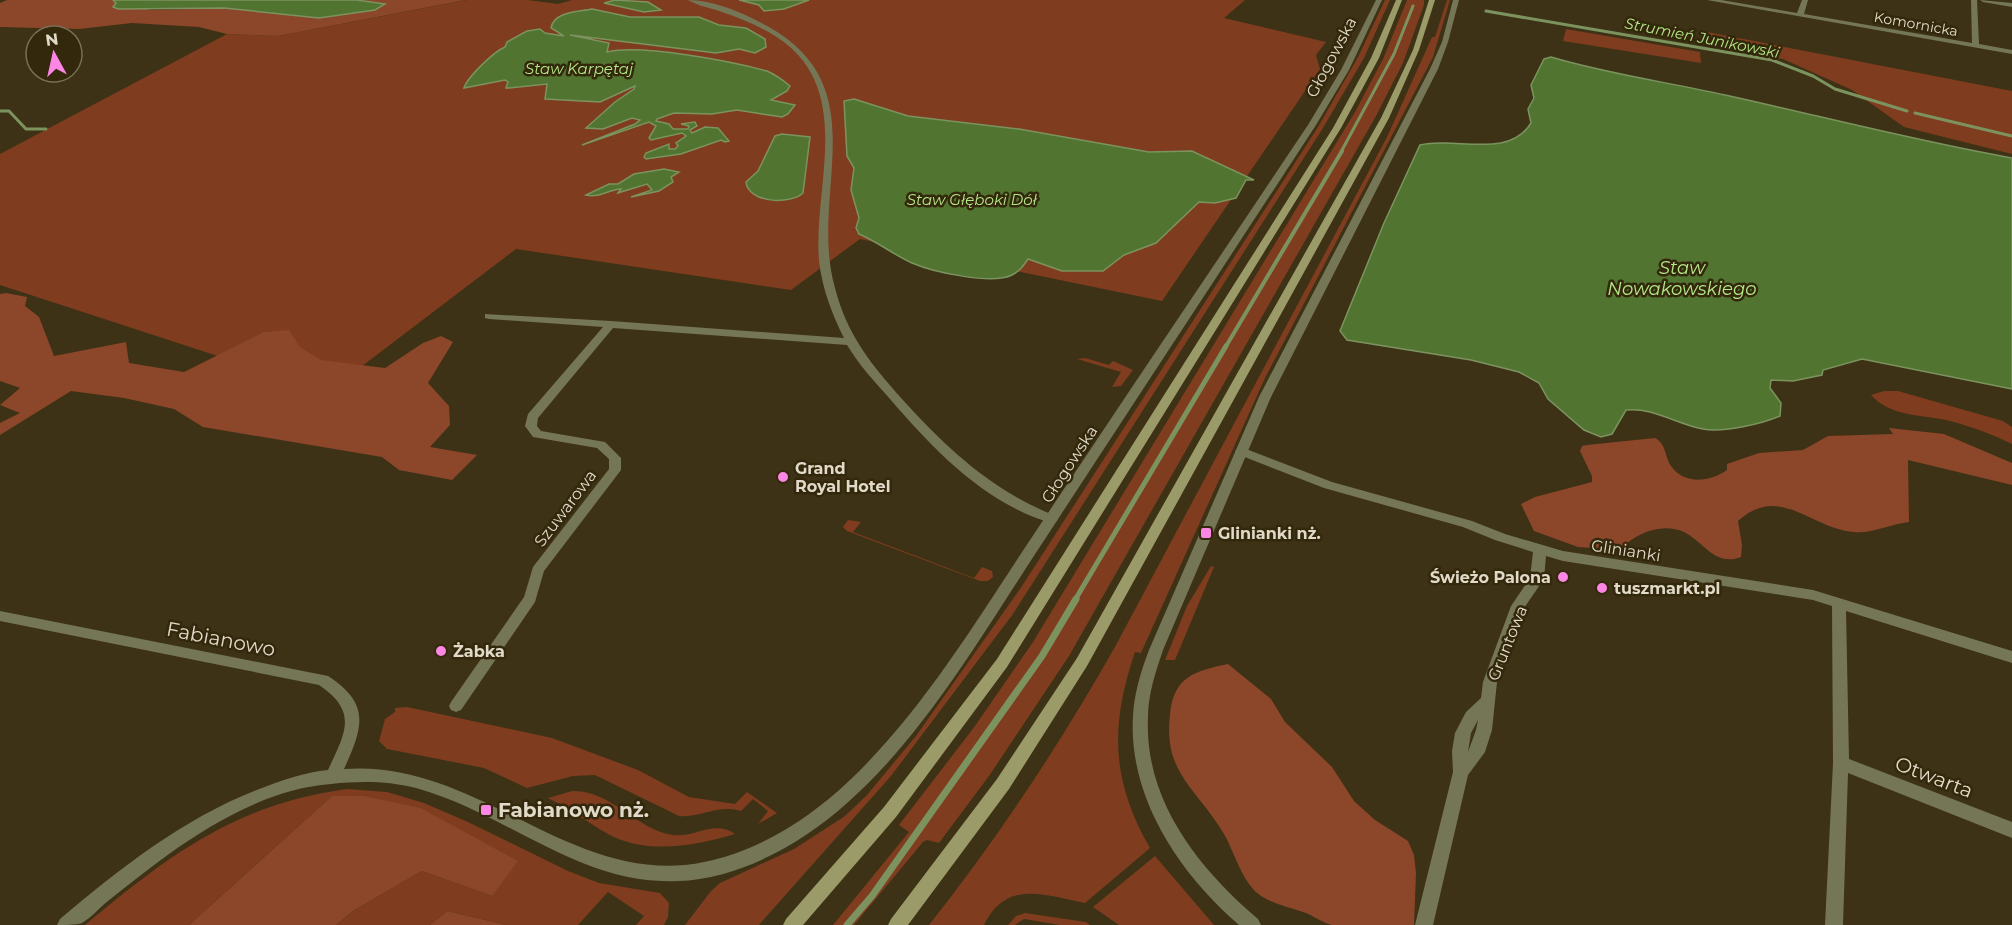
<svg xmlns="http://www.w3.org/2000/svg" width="2012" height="925" font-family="Montserrat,sans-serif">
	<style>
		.green { fill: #7f3c1e }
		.forest { fill: #8c4629 }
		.water { fill: #517531; stroke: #7c935f; stroke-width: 1.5 }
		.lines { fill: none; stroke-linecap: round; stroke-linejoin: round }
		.stream-far3 { stroke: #7c935f; stroke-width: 3 }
		.stream-far2 { stroke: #7c935f; stroke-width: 4 }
		.stream-far1 { stroke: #7c935f; stroke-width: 5 }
		.stream { stroke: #7c935f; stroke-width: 7 }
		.minor { fill: #757656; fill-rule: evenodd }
		.tertiary { fill: #757656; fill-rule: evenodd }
		.secondary { fill: #9a9b68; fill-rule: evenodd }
		.poi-dot { fill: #fc86e4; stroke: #33280b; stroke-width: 2 }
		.labels { text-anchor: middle; stroke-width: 5; stroke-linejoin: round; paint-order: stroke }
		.far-street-label { font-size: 14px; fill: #e1dac9; stroke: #33280b }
		.far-water-label { font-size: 15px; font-style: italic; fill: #b4e889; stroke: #33280b }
		.street-label { font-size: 16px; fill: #e1dac9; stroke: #33280b }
		.poi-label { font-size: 16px; font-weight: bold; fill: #e1dac9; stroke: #33280b; text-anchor: start }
		.water-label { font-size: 18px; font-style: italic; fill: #b4e889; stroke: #33280b }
		.near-street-label { font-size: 20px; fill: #e1dac9; stroke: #33280b }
		.near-poi-label { font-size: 20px; font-weight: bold; fill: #e1dac9; stroke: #33280b; text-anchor: start }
	</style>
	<rect width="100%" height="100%" fill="#3d3215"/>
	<!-- green -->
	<g class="green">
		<path d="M467,0h61l30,4 14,-4h673l-21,18 102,24 -10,13 4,14 -158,232 -302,-62 -69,51 -275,-41 -188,143 -328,-107v-131l227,-120 51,2z"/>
		<path d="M1385,0h5l-26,58 -41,70 -310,486 -122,162 -132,149h-74l26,-34 9,-8 74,-34 51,-33 22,-21 49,-59 106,-150 296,-459 40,-70z"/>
		<path d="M1407,0h17v5l-21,58 -27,53 -307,540 -80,120 -50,67 -12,-3 -4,2 -69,83h-21l76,-93 -10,-7 76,-99 58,-84 322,-530 28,-53z"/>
		<path d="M1447,0h3l-17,57 -168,321 -124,275 -6,-1c-25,74 -24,128 15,196l-65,55c-40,-8 -79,-24 -101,22h-55c70,-89 132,-182 187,-280l271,-508 45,-100h3z"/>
		<path d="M1566,29l134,23 1,11 -138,-22z"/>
		<path d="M1702,31l310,60v63l-108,-27 -52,-37 -69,-31 -76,-15z"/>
		<path d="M1085,358l24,7 4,-4 20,9 -12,16 -9,1 9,-15 -44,-13z"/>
		<path d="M1884,391h14l105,30 9,6v17c-20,-10 -40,-17 -62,-23 -28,-7 -58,-3 -79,-26z"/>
		<path d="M848,520l13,2 -8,10 121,46 8,-11 10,4 1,6 -5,4h-8l-133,-50 -4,-4z"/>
		<path d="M1211,566l3,1 -39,93h-10l22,-54z"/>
		<path d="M407,707l145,31 86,32 51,27 46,7 12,-12 30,21 -19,11 10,-13 -15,-12 -12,12c-23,-7 -40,7 -62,5l-84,-41 -22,1 -46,12 -43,-20 -97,-19 -8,-8 6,-22 10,-7v-4z"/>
		<path d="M347,789l40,3 37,11 44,19 100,49 31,12 61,10 9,10 -1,14 -4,8h-28l8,-9 -36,-24 -30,33h-71l-60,-14 -17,14h-94l17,-14 69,-40 70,25 -38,-69 -33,-19 -89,-12 -143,129h-104c84,-70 151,-121 262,-136z"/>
		<path d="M572,791c38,-2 65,39 101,44 22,3 41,-16 62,-1 -40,12 -89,21 -127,0 -21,-12 -39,-26 -60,-36z"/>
		<path d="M1155,856l59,69h-95l-26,-18z"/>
		<path d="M1025,913l61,9 4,3h-30l-36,-6 -9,6h-7l8,-9z"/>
	</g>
	<!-- forest -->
	<g class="forest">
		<path d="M7,0h106l3,3 36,7 72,-2 95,10 56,-8v-8l-18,-2h109l-188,36 -51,-2 -28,-7 -67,-4 -53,6 -79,-2v-24z"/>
		<path d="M6,293l21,4 -2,9 14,11 15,39 72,-14 3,21 55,9 80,-40 25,-2 11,17 21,13 64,8 38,-25 18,-7 12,6 -25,41 21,23 1,19 -20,22 47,8 -25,25 -53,-10 -17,-13 -179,-30 -29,-18 -50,-11 -53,-7 -71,44v-12l20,-10 -20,-8 20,-17 -20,-7v-87z"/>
		<path d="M1889,428l55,6 68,29v22l-104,-25 1,62c-17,2 -39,12 -55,10 -43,-3 -74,-49 -116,-11l4,24 -1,12c-26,10 -37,-15 -57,-25 -22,-10 -49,1 -64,18l-42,-3 -44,-16 -13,-27 14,-7 57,-15v-6l-12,-25 2,-5 5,-1 68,-7c12,7 9,17 16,28 13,19 39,16 56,4v-6l32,-11 44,-3 25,-14 65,-2z"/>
		<path d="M1228,664l43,35 14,23 47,45 22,34 21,19 33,21 6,14 2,18 -2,52c-20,0 -65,0 -82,0 -10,-2 -19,-10 -29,-13 -15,-5 -29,-8 -42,-16 -19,-13 -26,-43 -37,-62 -27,-46 -61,-60 -54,-120 4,-38 25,-43 58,-50z"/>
		<path d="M332,796h32l57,12 97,53 -26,35 -70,-25 -69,40 -17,14h-147z"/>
		<path d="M447,911l60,14h-77z"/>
	</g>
	<!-- water -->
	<g class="water">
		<path d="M113,0h244l28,4 -10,6 -56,8 -95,-10 -106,1 -5,-2 3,-4z"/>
		<path d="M615,0l33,2 13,8 -17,2 -40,-9z"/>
		<path d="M739,0h70l-25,9 -20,2 -5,-6z"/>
		<path d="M592,9l38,8h69l20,8 27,3 19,11 1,8 -11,6 -16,-4 -23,4 -146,-18 39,8 -2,9c35,-8 123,9 160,19 7,3 17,10 23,15l-3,5 -16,9 24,5 -7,9 -6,3 -45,-7 -25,4 -38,-1 -17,6 -1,2 13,3 4,5h15l1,-3 -8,-2 14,-2 2,4 -7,4 2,3 13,-6 13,1 11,13 -4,1 -4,-2 -40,14 -35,5 -2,-2 2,-4 23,-9v5h6l3,-3 -2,-3 10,-7 -4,-3 -31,7 -2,-2 7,-12 -7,-4 -67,23 53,-21 5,-4 -8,-2 -29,11 -17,-1 29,-26 19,-13 1,-3 -35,16 -55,-3 2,-15 -38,4h-3l2,-6 -3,-2 -41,8c3,-10 29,-36 41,-41l2,-5 20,-11 13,-2 5,4 19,3 -13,-8c3,-17 28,-16 41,-19z"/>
		<path d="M1551,57c57,17 116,25 174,38 96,21 191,46 287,63v231l-150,-30 -39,11 -1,5 -29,6 -22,-1 -1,8 11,15 -1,13c-18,8 -58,17 -77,13 -27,-5 -50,-22 -77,-19l-14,24 -11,3 -17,-7 -36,-31 -9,-16 -20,-11 -48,-12 -124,-20 -7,-9 44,-108 36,-78c35,-9 88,15 111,-22l-3,-14 6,-11 -3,-13 13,-26z"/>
		<path d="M854,99l54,17 111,13 130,23 43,-1 62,29h-8l-10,18 -21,5 -16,-1 -43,41 -32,12 -21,16h-41l-34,-12c-4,6 -8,12 -16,16 -20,10 -79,-3 -100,-12 -18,-8 -34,-21 -53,-29l-3,-6 3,-10 -8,-28 3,-22 -7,-12 -3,-55z"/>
		<path d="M782,134l28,3 -7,56c-13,12 -55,10 -57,-11l12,-11 17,-35z"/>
		<path d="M664,169l15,3 -8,5 2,5 -14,9 -28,6 21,-7 -5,-6 -26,8 -3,1 3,-4c-13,1 -22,9 -35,6l23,-11h9l16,-10z"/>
	</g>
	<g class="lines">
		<!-- stream-far3 -->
		<g class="stream-far3">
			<path d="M1486,11l286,49 41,16 22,13 72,22"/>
			<path d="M0,111h9l17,18h20"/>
			<path d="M1915,113l97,23"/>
			<path d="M1341,152l53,-98 19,-48"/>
		</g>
		<!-- stream-far2 -->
		<path class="stream-far2" d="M1225,348l117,-197"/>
		<!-- stream-far1 -->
		<path class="stream-far1" d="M1075,600l151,-254"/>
		<!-- stream -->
		<path class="stream" d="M847,925l25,-29 170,-240 34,-57"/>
		<!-- minor -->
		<g class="minor">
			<path d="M688,0c26,0 58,14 81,27 109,62 39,167 66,261 12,47 36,76 67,111 45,50 92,93 154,117l2,3 -2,3 -4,1c-67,-19 -118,-73 -162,-124 -15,-17 -31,-34 -43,-54l-234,-17 -75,90 -1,8 4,5 64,11 16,16v12l-77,101 -9,31 -74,108 -5,2 -5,-2 -2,-4 2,-4 73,-105 9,-30 76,-98v-10l-12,-11 -64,-11 -8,-11 3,-12 75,-87 -114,-8 -4,-1v-4l126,7 233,17c-12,-24 -22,-50 -25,-77 -6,-70 32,-160 -29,-214 -19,-16 -44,-27 -68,-35 -11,-4 -24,-6 -34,-12z"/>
			<path d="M1707,0h14l76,13 5,-13h6l-4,14 168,29 -1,-43h6l2,44 33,6v4z"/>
			<path d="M1980,0l32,3v4l-29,-5z"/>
			<path d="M1241,447l91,35 140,39 33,13 58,17 250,39 199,61v12l-166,-52 3,148 163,63v16l-164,-65 -5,152h-18l8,-162 -1,-157 -19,-6 -250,-39 -17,-5 -2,23 -20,29 -27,74 -5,48 -7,22 -17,23 -35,150h-18l38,-153 -1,-21 3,-18 11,-21 15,-14 2,-16 28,-76 19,-28 3,-26 -38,-12 -32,-13 -139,-39 -87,-34 -2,-3zM1478,720l-2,10 -8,22 3,-19z"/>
		</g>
		<!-- tertiary -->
		<g class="tertiary">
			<path d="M1376,0h6l-33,70 -33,55c-90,138 -181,276 -271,414 -59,89 -119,195 -199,265 -45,40 -107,75 -168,77 -98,5 -171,-68 -262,-93 -29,-7 -55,-7 -85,-4 -58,4 -116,37 -162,70 -21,15 -41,31 -61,47 -8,6 -17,17 -26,22 -7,2 -17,2 -25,2l3,-6c62,-52 125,-102 202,-131 21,-8 44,-16 66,-18 17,-37 31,-58 -9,-85l-319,-64v-10l328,65c43,28 35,51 16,93 128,-10 217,107 341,96 62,-6 121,-43 165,-85 75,-71 133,-170 190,-255 89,-134 179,-267 268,-400l33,-55z"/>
			<path d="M1453,0h6l-11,42 -10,27 -167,328 -108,253c-7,21 -15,44 -15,67 -4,83 50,151 110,202l3,6h-22c-59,-51 -111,-127 -106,-209 1,-22 8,-45 16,-66l110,-253 171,-328 12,-27z"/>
		</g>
		<!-- secondary -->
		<g class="secondary">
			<path d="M1396,0h6l-23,58 -38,70 -334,539 -111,150 -93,108h-20l3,-6 98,-112 113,-148 336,-531 38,-70z"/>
			<path d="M1429,0h6l-16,50 -30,68 -302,548 -78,123 -101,136h-20l3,-6 106,-140 80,-121 304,-540 32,-68z"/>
		</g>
	</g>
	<!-- markers -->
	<g class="poi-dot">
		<circle cx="783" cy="477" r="6"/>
		<rect x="1200" y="527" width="12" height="12" rx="3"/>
		<circle cx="1563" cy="577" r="6"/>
		<circle cx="1602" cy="588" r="6"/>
		<circle cx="441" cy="651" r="6"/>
		<rect x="480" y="804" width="12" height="12" rx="3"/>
	</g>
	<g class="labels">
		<!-- far-street labels -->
		<g class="far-street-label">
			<text transform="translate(1916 24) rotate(10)" y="5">Komornicka</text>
		</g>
		<!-- far-water labels -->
		<g class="far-water-label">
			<text transform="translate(1702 38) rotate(11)" y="5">Strumień Junikowski</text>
			<text x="579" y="74">Staw Karpętaj</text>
			<text x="972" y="205">Staw Głęboki Dół</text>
		</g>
		<!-- street labels -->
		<g class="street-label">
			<text transform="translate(1331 57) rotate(-62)" y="6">Głogowska</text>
			<text transform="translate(1069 464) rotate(-57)" y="6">Głogowska</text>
			<text transform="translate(565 508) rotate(-53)" y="6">Szuwarowa</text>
			<text transform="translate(1626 550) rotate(9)" y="6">Glinianki</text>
			<text transform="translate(1507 643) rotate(-68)" y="6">Gruntowa</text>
		</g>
		<!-- poi labels -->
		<g class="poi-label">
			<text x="795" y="474">Grand<tspan x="795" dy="18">Royal Hotel</tspan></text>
			<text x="1218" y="539">Glinianki nż.</text>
			<text x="1551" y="583" text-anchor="end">Świeżo Palona</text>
			<text x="1614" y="594">tuszmarkt.pl</text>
			<text x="453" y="657">Żabka</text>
		</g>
		<!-- water labels -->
		<g class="water-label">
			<text x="1682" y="274">Staw<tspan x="1682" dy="21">Nowakowskiego</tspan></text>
		</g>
		<!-- near-street labels -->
		<g class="near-street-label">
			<text transform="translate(221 639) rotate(11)" y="7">Fabianowo</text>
			<text transform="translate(1934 777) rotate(21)" y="7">Otwarta</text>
		</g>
		<!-- near-poi labels -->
		<g class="near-poi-label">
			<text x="498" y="817">Fabianowo nż.</text>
		</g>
	</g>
	<!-- north arrow -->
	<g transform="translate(54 54) rotate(352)"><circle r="28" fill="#33280b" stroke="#796f57" stroke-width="1.5"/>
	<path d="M0-4.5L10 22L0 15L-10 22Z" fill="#fc86e4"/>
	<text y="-9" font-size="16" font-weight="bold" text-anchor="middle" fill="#e1dac9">N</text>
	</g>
</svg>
